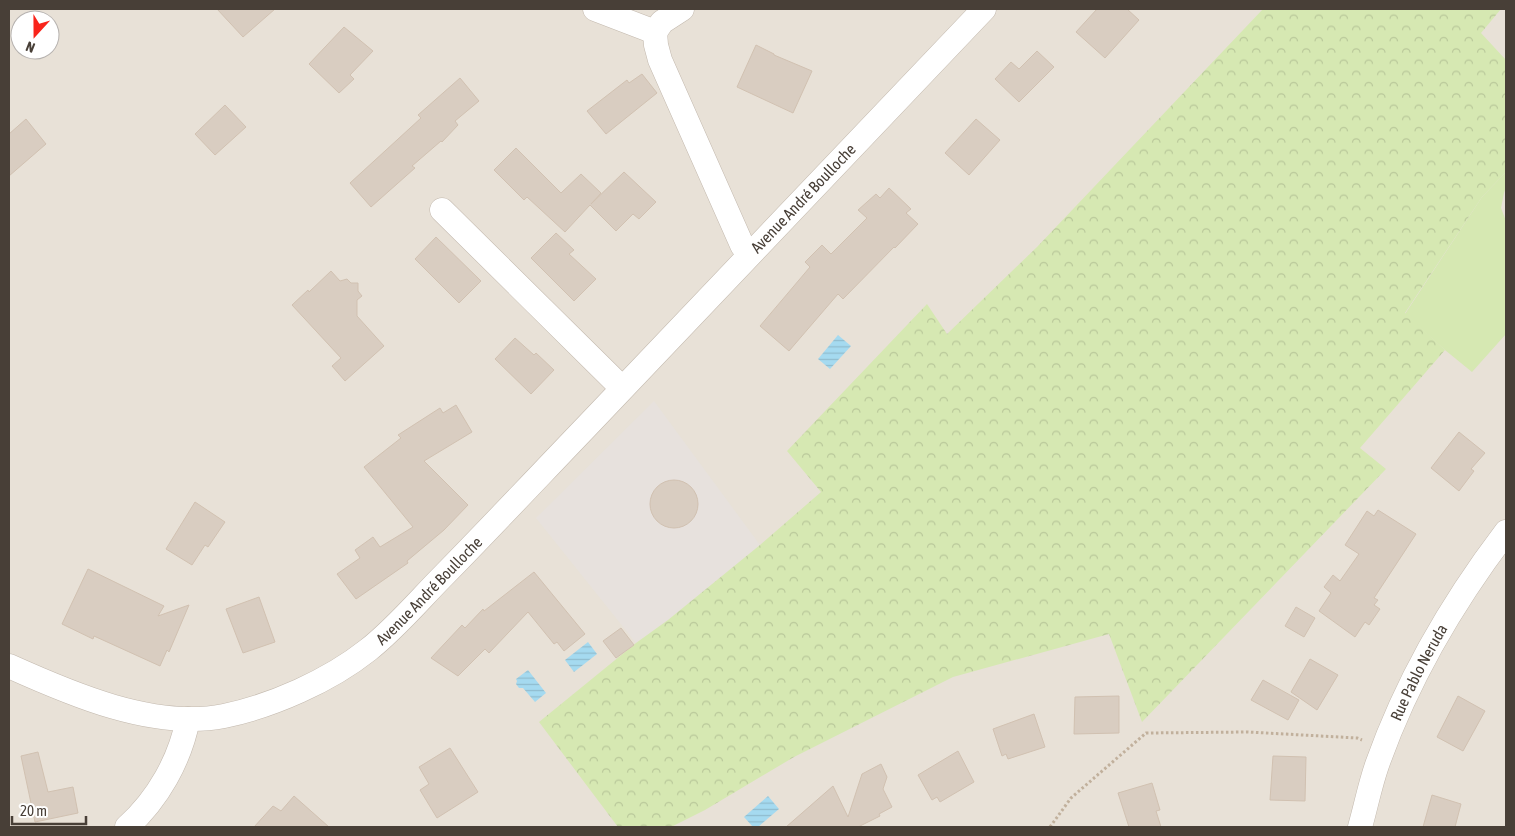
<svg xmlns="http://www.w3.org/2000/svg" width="1515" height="836" font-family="'Asap Condensed',sans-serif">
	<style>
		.residential { fill: #e8e1d7; fill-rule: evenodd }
		.industrial { fill: #e7e1dd }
		.grass { fill: #d6e8b2 }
		.forest { fill: url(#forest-crowns) }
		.water { fill: url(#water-rules) }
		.building { fill: #d9cdc1; stroke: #d1c1b1 }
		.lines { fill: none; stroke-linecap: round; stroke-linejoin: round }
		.street-casing { stroke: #c3b9ae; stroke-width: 25 }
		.path { stroke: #c1b09c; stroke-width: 3; stroke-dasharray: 2.5 2.5; stroke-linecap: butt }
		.street { stroke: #fff; stroke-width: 24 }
		.labels { text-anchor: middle; stroke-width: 5; stroke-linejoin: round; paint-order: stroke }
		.street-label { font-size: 16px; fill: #483f37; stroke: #fff }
	</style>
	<defs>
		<pattern id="forest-crowns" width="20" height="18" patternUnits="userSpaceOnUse" patternTransform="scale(1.25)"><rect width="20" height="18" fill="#d6e8b2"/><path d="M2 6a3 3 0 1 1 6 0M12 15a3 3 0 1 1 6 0" fill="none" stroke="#b9c89a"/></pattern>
		<pattern id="water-rules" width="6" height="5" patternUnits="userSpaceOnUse" patternTransform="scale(1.25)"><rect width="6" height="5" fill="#a5daf0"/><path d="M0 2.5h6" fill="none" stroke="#90bcce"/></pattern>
	</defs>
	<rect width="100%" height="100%" fill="#f4efe8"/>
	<!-- residential -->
	<path class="residential" d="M9,9h1497v818h-1497zM20,20h30v30h-30z"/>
	<!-- industrial -->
	<path class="industrial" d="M654,401l106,144 -92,75 -32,23 -100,-125z"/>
	<!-- grass -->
	<path class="grass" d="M1506,172v15l-2,6 -3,15 5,13v113l-34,38 -27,-22 -40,-36 77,-117z"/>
	<!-- forest -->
	<path class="forest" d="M1263,9h238l-20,24 25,27v112l-24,25 -77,116 40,37 -85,98 26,21 -244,253 -33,-88 -156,43 -159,80 -89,53 -34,17h-53l-79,-105 97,-79 32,-23 92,-75 61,-53 -34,-41 140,-147 20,30 90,-87z"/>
	<!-- water -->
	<g class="water">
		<path d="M838,335l13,11 -21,23 -12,-10z"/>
		<path d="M588,642l9,12 -23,18 -9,-12z"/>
		<path d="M528,670l18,23 -11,9 -12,-14h-4l-3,-4 1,-3 -1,-2z"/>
		<path d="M768,796l11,13 -21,18h-5l-9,-10z"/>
	</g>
	<!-- building -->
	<g class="building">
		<path d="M217,9h58l-32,28z"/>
		<path d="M1097,9h30l12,11 -34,38 -29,-26z"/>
		<path d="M344,27l29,24 -23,24 4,4 -15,14 -30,-29z"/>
		<path d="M756,45l18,9v1l38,16 -19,42 -56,-26z"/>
		<path d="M1037,51l17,16 -35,35 -24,-23 16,-17 8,7z"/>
		<path d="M642,74l15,19 -51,41 -19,-23 40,-31 2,3z"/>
		<path d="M460,78l19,23 -24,20 3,4 -16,17 -1,-1 -29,25 3,2 -44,39 -21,-24 71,-65 -3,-3z"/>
		<path d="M225,105l21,22 -31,28 -20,-21z"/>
		<path d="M26,119l20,25 -37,32v-42z"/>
		<path d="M976,119l24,21 -31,35 -24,-22z"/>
		<path d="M516,148l45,45 20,-19 20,19 -10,11 33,-32 32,30 -17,17 -6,-5 -17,17 -26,-26 -25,27 -38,-35 -3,3 -30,-30z"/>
		<path d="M889,188l22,21 -5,4 12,11 -23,24 -1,-1 -51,52 -5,-5 -49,57 -29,-25 50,-59 -5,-5 17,-17 9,9 36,-36 -9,-8 18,-16 4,4z"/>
		<path d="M556,233l18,17 -5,4 27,25 -22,22 -43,-43z"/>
		<path d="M436,237l45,44 -22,22 -44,-44z"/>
		<path d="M331,271l9,10 7,-2 4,4h7v8l4,5 -5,4v16l27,30 -39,35 -13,-15 9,-8 -49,-53 16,-15 1,2z"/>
		<path d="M515,338l19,17 2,-2 18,17 -23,24 -36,-35z"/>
		<path d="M456,405l16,27 -48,29 44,44 -24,25 -37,31 1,2 -52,36 -19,-25 23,-16 -5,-8 18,-13 7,10 33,-20 -49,-60 37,-29 -3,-3 42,-27 3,5z"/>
		<path d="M1459,432l26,21 -14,16 3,2 -15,20 -28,-23z"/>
		<circle cx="674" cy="504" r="24"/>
		<path d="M195,502l30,20 -17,25 -3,-2 -13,20 -26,-16z"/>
		<path d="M1378,510l38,24 -42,64 4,2 -4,5 6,4 -11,16 -4,-3 -10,15 -36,-26 12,-18 -7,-6 9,-12 7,6 19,-27 -14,-9 22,-34 7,5z"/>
		<path d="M88,569l76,37 -6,10 31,-11 -20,47 -2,-2 -7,16 -66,-30 -1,3 -31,-15z"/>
		<path d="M534,572l51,62 -21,17 -7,-9 -3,2 -26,-32 -39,41 -4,-4 -27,27 -27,-18 31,-33 3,3 18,-19 1,2z"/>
		<path d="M259,597l16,45 -32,11 -17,-44z"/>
		<path d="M1296,607l19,11 -11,19 -19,-11z"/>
		<path d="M621,628l13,17 -18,13 -13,-17z"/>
		<path d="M1310,659l28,16 -21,35 -26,-18z"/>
		<path d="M1263,680l36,20 -11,20 -37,-20z"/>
		<path d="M1119,696v37l-45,1 1,-37z"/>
		<path d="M1458,696l27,15 -22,40 -26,-14z"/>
		<path d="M1034,714l11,33 -37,12 -2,-5 -4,2 -9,-27z"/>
		<path d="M450,748l28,44 -41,26 -17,-28 9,-6 -10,-17z"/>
		<path d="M958,751l16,31 -34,20 -3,-5 -5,3 -14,-25z"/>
		<path d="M38,752l10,40 25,-5 5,26 -43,9 -14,-66z"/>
		<path d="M1273,756l33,1 -1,44 -35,-1z"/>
		<path d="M881,764l6,13 -4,12 9,18 -13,7 1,2 -22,11h-72l47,-41 15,31 14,-43z"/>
		<path d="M1152,783l8,27 -4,1 5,16h-32l-11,-34z"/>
		<path d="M1432,795l29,9 -6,23h-32z"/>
		<path d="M294,796l35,31h-75l19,-21 8,5z"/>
	</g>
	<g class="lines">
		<!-- street casing -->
		<g class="street-casing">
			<g id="street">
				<path d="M595,9l60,23"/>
				<path d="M655,32l1,13 4,15 82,185 7,10"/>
				<path d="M655,32l7,-10 20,-13"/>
				<path d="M442,210l180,178"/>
				<path id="s1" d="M9,666c62,28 145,64 215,50 48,-10 105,-35 144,-66 28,-22 52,-51 77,-76 48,-49 95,-99 142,-148 132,-140 264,-279 397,-417"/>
				<path d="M127,827c31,-28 53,-67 61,-108"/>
				<path id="s2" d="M1360,827c6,-21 10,-42 17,-62 30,-85 75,-162 129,-233"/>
			</g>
		</g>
		<!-- path -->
		<path class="path" d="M1050,827l21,-29 75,-65 102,-1 109,6 5,2"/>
		<!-- street -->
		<use href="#street" class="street"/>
	</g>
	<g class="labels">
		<!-- street labels -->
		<g class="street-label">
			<text dy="6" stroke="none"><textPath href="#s1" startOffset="1011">Avenue André Boulloche</textPath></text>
			<text dy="6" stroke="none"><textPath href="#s1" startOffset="469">Avenue André Boulloche</textPath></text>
			<text dy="6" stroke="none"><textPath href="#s2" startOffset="166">Rue Pablo Neruda</textPath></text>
		</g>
	</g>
	<!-- border -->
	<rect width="1515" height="836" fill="none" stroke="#483f37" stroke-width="20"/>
	<!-- north arrow -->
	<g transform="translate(35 35) rotate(201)"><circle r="24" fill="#ffffff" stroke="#b6b2af"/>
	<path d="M0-4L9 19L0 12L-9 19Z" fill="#f9241b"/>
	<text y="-8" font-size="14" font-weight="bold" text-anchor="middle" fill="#483f37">N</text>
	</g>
	<!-- scale -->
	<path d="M12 816v8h74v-8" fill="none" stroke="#483f37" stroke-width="2.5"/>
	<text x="20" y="816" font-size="15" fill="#483f37" stroke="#ffffff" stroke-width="4" paint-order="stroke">20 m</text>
</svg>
